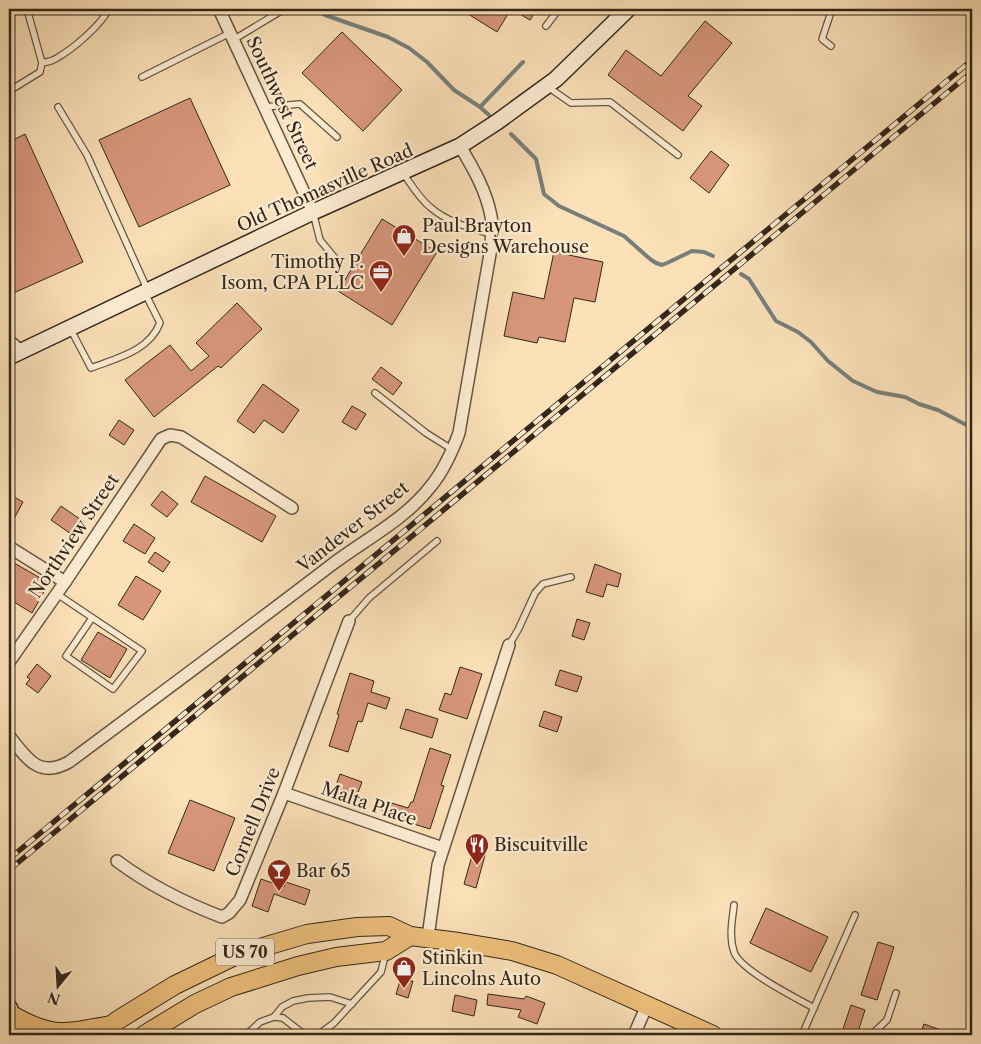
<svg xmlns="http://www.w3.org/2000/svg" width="981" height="1044" font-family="'Libre Caslon Text',serif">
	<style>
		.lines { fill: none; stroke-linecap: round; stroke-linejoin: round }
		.stream { stroke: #777f7a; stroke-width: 4 }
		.building { fill: #d7967c; stroke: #33271a }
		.lane-casing { stroke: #655542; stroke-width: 8 }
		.street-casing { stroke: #655542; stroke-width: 14 }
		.secondary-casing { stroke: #33271a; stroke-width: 18 }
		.primary-casing { stroke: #33271a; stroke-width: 20 }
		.lane { stroke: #fcebd1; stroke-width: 5.5 }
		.street { stroke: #fcebd1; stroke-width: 11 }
		.secondary { stroke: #fcebd1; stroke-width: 15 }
		.primary { stroke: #eec07c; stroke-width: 18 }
		.rail-casing { stroke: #33271a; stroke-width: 5.5 }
		.rail { stroke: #fcebd1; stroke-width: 4; stroke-dasharray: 11; stroke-linecap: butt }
		.labels { text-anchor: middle; stroke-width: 4.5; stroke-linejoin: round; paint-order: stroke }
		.shield { fill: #fcebd1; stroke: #6f6251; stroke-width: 1 }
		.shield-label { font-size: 16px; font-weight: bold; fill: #33271a }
		.street-label { font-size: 18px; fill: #33271a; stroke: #fcebd1 }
		.poi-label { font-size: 18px; fill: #33271a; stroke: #fcebd1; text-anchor: start }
	</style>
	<rect width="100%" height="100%" fill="#fbe0b8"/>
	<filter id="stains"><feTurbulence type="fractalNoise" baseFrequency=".004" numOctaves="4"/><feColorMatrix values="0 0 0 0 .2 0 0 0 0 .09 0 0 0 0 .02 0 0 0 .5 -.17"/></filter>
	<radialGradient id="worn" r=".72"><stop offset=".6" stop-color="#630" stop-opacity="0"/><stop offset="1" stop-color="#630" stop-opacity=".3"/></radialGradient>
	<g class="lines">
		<!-- stream -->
		<g class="stream">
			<path d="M315,9l10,6 63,22 21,11 18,14 27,28 26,17 9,8"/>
			<path d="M480,107l43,-45"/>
			<path d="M511,134l25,25 8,35 15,12 65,30 26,23 6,4 6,2 5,-2 25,-12 12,1 9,4"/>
			<path d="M741,274l8,5 27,42 22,11 13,10 17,19 25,20 24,11 28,5 14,7 19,6 34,18"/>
		</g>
	</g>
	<!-- building -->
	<g class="building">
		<path d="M460,9h77l-7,11 -19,-11 -14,23z"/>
		<path d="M705,21l27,22 -44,53 14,10 -19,25 -75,-56 18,-25 35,26z"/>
		<path d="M342,32l60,58 -39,41 -61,-58z"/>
		<path d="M190,98l40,87 -91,42 -40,-87z"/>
		<path d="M25,134l58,128 -74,33v-153z"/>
		<path d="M711,151l18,14 -20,28 -19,-15z"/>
		<path d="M382,219l55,33 -45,73 -54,-34z"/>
		<path d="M554,252l49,10 -8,40 -21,-4 -9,44 -26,-5 -2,6 -33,-7 9,-44 31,7z"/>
		<path d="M237,303l25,26 -41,39 -3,-2 -64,51 -29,-37 45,-35 21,26 18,-15 -13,-13z"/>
		<path d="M381,367l21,16 -9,12 -21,-16z"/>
		<path d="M263,384l36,26 -16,23 -19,-13 -10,13 -17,-12z"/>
		<path d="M352,406l14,8 -10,16 -14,-8z"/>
		<path d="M119,420l15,10 -10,15 -15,-10z"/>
		<path d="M205,476l71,40 -14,26 -71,-40z"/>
		<path d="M162,491l16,13 -11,13 -16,-12z"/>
		<path d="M9,494l14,8 -14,26z"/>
		<path d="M61,506l23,16 -10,14 -23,-16z"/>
		<path d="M134,524l21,14 -10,16 -22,-13z"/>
		<path d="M155,552l15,10 -7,10 -15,-10z"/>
		<path d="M9,560l40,23 -17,30 -23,-14z"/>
		<path d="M595,564l26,10 -3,13 -11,-3 -4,13 -17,-5z"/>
		<path d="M136,576l25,15 -18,29 -25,-15z"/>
		<path d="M577,619l13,4 -6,17 -12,-4z"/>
		<path d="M98,632l29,17 -17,29 -29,-18z"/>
		<path d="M37,664l14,12 -13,17 -12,-9 4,-5 -3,-2z"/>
		<path d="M460,667l22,7 -15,45 -28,-9 6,-17 6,2z"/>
		<path d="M560,670l22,7 -5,15 -22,-7z"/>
		<path d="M350,673l24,8 -3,11 19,6 -4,11 -18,-6 -6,19 -4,-1 -10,31 -19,-6 10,-31 -2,-1z"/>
		<path d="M406,709l32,10 -6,19 -32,-10z"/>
		<path d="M544,711l18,6 -5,15 -18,-6z"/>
		<path d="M430,748l21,7 -10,30 3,1 -14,43 -26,-8 2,-3 -27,-9 3,-9 26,8 3,-6h2z"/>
		<path d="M340,774l22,8 -6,16 -22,-7z"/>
		<path d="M190,800l45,18 -21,53 -46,-18z"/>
		<path d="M475,845l12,3 -11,40 -12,-4z"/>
		<path d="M261,879l23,8 2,-5 24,8 -5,15 -31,-11 -6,18 -16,-6z"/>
		<path d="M766,908l62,29 -17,35 -61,-29z"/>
		<path d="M878,942l16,5 -17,53 -16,-5z"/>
		<path d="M400,981h13l-5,17 -12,-4z"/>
		<path d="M488,994l36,5 2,-3 19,7 -8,21 -19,-7 3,-7 -34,-5z"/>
		<path d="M455,995l22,5 -3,16 -22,-5z"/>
		<path d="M851,1005l14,5 -8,25h-16z"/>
		<path d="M924,1024l28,10 -1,1h-31z"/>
	</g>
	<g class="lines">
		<!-- lane casing -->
		<g class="lane-casing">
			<g id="lane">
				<path d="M27,9l15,54c5,-1 11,-2 15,-5 17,-10 43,-32 52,-49"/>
				<path d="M546,26l13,-17"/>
				<path d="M233,40l48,-29"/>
				<path d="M831,46l-9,-7 10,-30"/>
				<path d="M142,77l88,-44"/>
				<path d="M548,87l23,16 39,-1 68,53"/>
				<path d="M9,91l31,-19 2,-9"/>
				<path d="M58,107l29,48 61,136"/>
				<path d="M264,107l36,-3 37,33"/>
				<path d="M403,173c8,11 16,25 27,34 17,15 40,21 61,27"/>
				<path d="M313,212l7,28 15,18"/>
				<path d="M71,330l20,38c26,-10 58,-17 69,-45l-15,-30"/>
				<path d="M375,393l51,40 27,17"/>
				<path d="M57,594l85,57 -29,38 -47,-33 26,-38"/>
				<path d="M349,621l20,-23 68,-57"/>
				<path d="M509,645l9,-15 17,-37 8,-9 28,-7"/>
				<path d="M734,905c-2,16 -5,32 0,47 6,18 62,46 80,56"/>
				<path d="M274,1017l8,-10 11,-6 15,-3 22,-1 22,7"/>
				<path d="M246,1035l14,-13 14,-5 9,1 18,14 10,3 11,-3 12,-9 47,-51 5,-20"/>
				<path d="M802,1035l53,-120"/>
				<path d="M871,1035l16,-15 9,-27"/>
			</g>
		</g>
		<!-- street casing -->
		<g class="street-casing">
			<g id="street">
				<path d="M219,9l94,203"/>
				<path d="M9,341l12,10"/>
				<path d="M9,547l56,35"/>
				<path d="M9,662l56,-80 96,-143 9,-4 11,2 111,71"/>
				<path d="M9,736c18,22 29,43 60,26 87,-65 175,-130 261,-196 34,-26 75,-46 101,-80 13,-16 21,-34 28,-53l32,-185c0,-10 2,-22 0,-32 -5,-26 -18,-48 -31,-70"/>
				<path d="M284,793l159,55"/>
				<path d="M117,861c32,24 68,42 105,56l7,-4 11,-13 44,-107 65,-172"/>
				<path d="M428,937l10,-72 71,-220"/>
				<path d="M634,1035l13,-30"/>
			</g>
		</g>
		<!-- secondary casing -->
		<g class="secondary-casing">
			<g id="secondary">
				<path d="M9,357l304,-145 147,-66 37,-24 59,-43 72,-70"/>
				<path d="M9,1007l12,28"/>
			</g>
		</g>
		<!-- primary casing -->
		<g class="primary-casing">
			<g id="primary">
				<path d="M12,1015c42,24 54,18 99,10"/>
				<path d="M98,1035l20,-15 57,-35 64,-31 68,-20 50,-7 32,-1 21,10 49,6 53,9 45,14 156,70"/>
				<path d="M144,1035l51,-31 36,-17 67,-21 38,-9 50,-6 24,-15"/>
			</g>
		</g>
		<!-- lane -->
		<use href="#lane" class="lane"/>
		<!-- street -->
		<use href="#street" class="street"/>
		<!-- secondary -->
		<use href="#secondary" class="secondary"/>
		<!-- primary -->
		<use href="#primary" class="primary"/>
		<!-- rail casing -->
		<g class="rail-casing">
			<g id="rail">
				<path d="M9,859l963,-799"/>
				<path d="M9,870l963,-798"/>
			</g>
		</g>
		<!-- rail -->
		<use href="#rail" class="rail"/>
	</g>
	<!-- icons -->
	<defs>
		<g id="shop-pin" transform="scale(1.25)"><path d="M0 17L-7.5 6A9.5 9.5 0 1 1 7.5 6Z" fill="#8f2418" stroke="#fcebd1"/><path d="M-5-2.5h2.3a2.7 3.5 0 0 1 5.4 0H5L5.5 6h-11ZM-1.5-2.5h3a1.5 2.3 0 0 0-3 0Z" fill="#fff"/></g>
		<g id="office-pin" transform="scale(1.25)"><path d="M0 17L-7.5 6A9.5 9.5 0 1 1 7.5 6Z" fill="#8f2418" stroke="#fcebd1"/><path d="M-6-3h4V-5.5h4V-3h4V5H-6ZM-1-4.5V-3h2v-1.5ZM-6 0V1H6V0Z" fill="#fff"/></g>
		<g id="restaurant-pin" transform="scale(1.25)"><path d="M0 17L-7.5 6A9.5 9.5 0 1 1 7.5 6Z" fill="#8f2418" stroke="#fcebd1"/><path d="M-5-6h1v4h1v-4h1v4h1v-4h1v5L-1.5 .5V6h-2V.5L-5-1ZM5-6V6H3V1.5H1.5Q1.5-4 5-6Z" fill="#fff"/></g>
		<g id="bar-pin" transform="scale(1.25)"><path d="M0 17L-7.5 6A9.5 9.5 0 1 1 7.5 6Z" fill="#8f2418" stroke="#fcebd1"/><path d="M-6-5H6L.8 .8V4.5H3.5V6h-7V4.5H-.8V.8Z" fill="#fff"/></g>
	</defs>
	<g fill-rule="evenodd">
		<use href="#shop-pin" x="404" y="236"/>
		<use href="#office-pin" x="381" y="272"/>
		<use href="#restaurant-pin" x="477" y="845"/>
		<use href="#bar-pin" x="279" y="871"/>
		<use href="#shop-pin" x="404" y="968"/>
	</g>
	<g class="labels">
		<!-- shield labels -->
		<rect class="shield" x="216" y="938.5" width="58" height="27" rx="4"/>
		<g class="shield-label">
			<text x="245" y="958">US 70</text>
		</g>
		<!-- street labels -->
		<g class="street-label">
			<text transform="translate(282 103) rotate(65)" y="6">Southwest Street</text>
			<text transform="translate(325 188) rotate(-24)" y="6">Old Thomasville Road</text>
			<text transform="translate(353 527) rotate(-38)" y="6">Vandever Street</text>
			<text transform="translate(74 536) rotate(-56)" y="6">Northview Street</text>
			<text transform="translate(369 804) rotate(19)" y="6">Malta Place</text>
			<text transform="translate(253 822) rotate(-68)" y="6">Cornell Drive</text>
		</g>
		<!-- poi labels -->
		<g class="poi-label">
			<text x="422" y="232">Paul Brayton<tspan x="422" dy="21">Designs Warehouse</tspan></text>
			<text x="364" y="268" text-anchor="end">Timothy P.<tspan x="364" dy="21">Isom, CPA PLLC</tspan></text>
			<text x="494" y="851">Biscuitville</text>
			<text x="296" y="877">Bar 65</text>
			<text x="422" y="964">Stinkin<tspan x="422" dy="21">Lincolns Auto</tspan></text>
		</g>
	</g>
	<!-- margin -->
	<rect width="981" height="1044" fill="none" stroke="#fbe0b8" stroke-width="30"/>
	<rect x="10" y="10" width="961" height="1024" fill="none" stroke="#33271a" stroke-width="2.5"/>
	<rect x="15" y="15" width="951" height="1014" fill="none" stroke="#33271a"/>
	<!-- north arrow -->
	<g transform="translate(58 986) rotate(198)" stroke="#fcebd1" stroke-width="4" paint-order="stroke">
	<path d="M0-4L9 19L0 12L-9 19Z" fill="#33271a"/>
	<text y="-8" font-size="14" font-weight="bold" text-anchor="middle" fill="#33271a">N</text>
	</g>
	<rect width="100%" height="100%" filter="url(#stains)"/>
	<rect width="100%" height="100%" fill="url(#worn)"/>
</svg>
